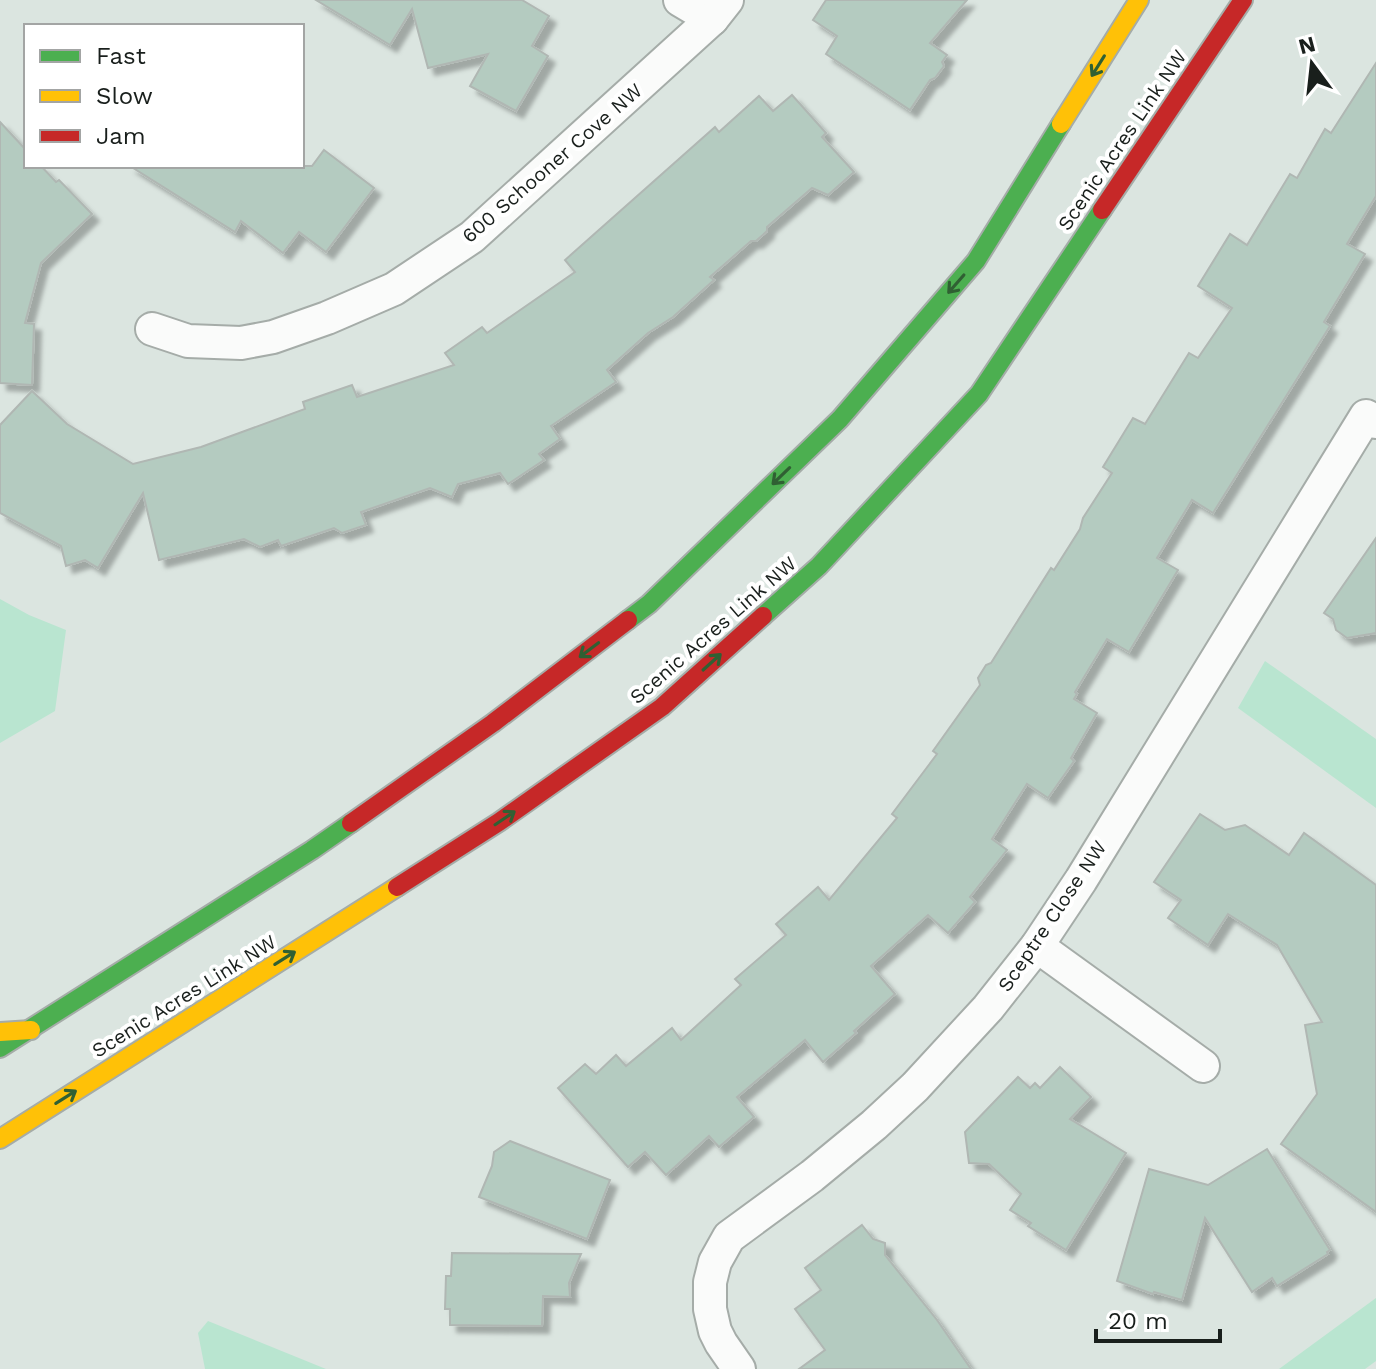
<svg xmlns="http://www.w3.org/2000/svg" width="1376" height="1369" font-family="'Work Sans',sans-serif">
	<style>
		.green { fill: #b9e5d0 }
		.building { fill: #b4cbc0; stroke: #b0b7b3; stroke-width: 2; filter: url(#shadow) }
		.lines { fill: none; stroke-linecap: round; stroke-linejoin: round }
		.street-casing { stroke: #a5aca8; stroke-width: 36 }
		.fast-casing { stroke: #a5aca8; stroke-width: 22 }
		.slow-casing { stroke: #a5aca8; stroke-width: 22 }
		.jam-casing { stroke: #a5aca8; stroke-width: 22 }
		.street { stroke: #fafbfa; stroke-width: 32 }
		.fast { stroke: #4caf50; stroke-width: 18 }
		.slow { stroke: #ffc107; stroke-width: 18 }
		.jam { stroke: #c62828; stroke-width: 18 }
		.oneway { stroke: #306033 }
		.labels { text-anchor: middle; stroke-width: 8; stroke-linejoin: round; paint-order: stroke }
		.street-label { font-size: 20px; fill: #191f1c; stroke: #fff }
	</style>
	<defs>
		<filter id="shadow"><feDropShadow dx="7" dy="7" stdDeviation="2" flood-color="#0004"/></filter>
	</defs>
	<rect width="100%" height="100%" fill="#dbe5e0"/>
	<!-- green -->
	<g class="green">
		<path d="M0,599l29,16 37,15 -11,81 -55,32z"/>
		<path d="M1265,661l111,78v69l-138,-100z"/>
		<path d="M1376,1298v63l-11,8h-86z"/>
		<path d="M208,1321l118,48h-121l-7,-36z"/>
	</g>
	<!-- building -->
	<g class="building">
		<path d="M316,0h206l27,16 -17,30 16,10 -32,55 -46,-25 18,-32 -60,14 -16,-59 -22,36z"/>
		<path d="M826,0h141l-37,43 17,12 -5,7 2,4 -9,12 -5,2 -20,30 -84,-56 11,-18 -24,-16z"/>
		<path d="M1376,63v133l-29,48 18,10 -41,68 6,4 -117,187 -21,-13 -35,58 21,12 -49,82 -22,-13 -32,53 2,2 -3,5 23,14 -26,45 3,3 -26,37 -21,-14 -35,55 15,11 -37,47 5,5 -27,31 -20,-18 -57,51 24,28 -41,37 2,2 -33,29 -18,-22 -68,57 17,20 -35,30 -10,-11 -43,39 -21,-23 -17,15 -70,-79 27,-24 11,10 20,-19 10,11 46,-38 9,12 60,-55 -6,-6 51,-44 -10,-11 42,-37 11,13 68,-82 -5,-4 45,-60 -4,-3 47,-66 -2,-7 8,-13 5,-2 60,-95 3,2 26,-41 3,-11 29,-45 -9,-6 30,-49 12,6 44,-71 9,5 34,-50 -34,-22 32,-52 17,11 43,-71 7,4 28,-49 6,4z"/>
		<path d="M792,95l34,38 -4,4 32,35 -26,23 -16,-7 -45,39v4l-11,10h-5l-41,36 4,3 -41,37 -25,16 -41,37 9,12 -65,44 9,13 -21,15 5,6 -36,24 -8,-11 -42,11 -6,13 -22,-9 -69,24 5,13 -24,8 -8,-5 -53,18 -3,-6 -18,7 -16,-8 -85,21 -16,-67 -45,75 -13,-8 -19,6 -5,-20 -61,-33v-88l32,-34 35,33 66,40 68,-17 104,-38 -2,-7 49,-17 5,12 97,-32 -9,-12 37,-26 5,6 88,-61 -10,-12 150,-133 4,5 40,-36 14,15z"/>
		<path d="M0,122l26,28v16h15l15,16 3,-2 33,34 -51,49 -16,60 9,1 -2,61 -32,-2z"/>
		<path d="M324,150l50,38 -48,64 -27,-20 -16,21 -42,-32 -6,11 -105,-66h182z"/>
		<path d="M1376,538v95l-29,5 -11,-8 -3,-11 -9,-6z"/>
		<path d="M1200,814l25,16 20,-5 44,30 15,-22 72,52v327l-95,-68 36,-50 -12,-69 17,-3 -45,-77 -49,-31 -20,31 -40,-27 13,-18 -27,-18z"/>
		<path d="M1060,1067l31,30 -21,22 56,34 -60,97 -38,-24 3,-3 -21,-13 11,-16 -32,-30 -20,-1 -4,-31 53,-55 12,11 5,-5 5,5z"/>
		<path d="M510,1141l100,39 -23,59 -108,-42 13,-31 2,-14z"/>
		<path d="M1267,1149l63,101 -3,2 1,2 -51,32 -5,-8 -20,14 -47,-74 -23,82 -28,-8 -1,2 -36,-13 32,-112 59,16z"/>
		<path d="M862,1225l11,14 12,4v12l52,65 34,49h-172l26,-19 -30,-41 26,-19 -16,-22z"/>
		<path d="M452,1253l129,1 -12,29 1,14 -27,-1 -1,30 -92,-1v-16h-5l1,-33h5z"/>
	</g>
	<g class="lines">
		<!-- street casing -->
		<g class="street-casing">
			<g id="street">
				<path d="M680,0l32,19 15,-19"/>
				<path d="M152,329l36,12 53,2 32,-6 54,-19 67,-29 78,-52 240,-218"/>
				<path d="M1037,946l166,120"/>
				<path d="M739,1369l-18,-26 -6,-12 -5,-22v-27l5,-20 14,-25 83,-61 62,-51 41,-38 73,-79 49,-62 44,-66 285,-464 10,6"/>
			</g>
		</g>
		<!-- fast casing -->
		<g class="fast-casing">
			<g id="fast">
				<path d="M763,616l56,-50 160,-172 123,-184"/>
				<path d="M628,620l21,-16 191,-185 136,-158 85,-137"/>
				<path d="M0,1048l312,-198 39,-27"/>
			</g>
		</g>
		<!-- slow casing -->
		<g class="slow-casing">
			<g id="slow">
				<path d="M1061,124l78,-124"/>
				<path d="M0,1032l31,-2"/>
				<path d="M0,1139l397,-252"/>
			</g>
		</g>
		<!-- jam casing -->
		<g class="jam-casing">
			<g id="jam">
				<path d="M1102,210l141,-210"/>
				<path d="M351,823l142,-100 135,-103"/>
				<path d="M397,887l102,-65 163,-115 101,-91"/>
			</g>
		</g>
		<!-- street -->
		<use href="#street" class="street"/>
		<!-- fast -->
		<use href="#fast" class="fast"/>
		<!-- slow -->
		<use href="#slow" class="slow"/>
		<!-- jam -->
		<use href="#jam" class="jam"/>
	</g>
	<!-- one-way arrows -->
	<defs><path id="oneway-shaft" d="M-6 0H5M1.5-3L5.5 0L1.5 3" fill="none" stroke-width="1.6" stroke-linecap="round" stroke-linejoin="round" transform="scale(2)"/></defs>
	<g class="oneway">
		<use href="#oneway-shaft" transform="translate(1098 66) rotate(122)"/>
		<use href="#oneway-shaft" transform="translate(956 284) rotate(131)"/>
		<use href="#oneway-shaft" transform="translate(781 476) rotate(136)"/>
		<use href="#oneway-shaft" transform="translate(589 650) rotate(143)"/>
		<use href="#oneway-shaft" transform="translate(712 662) rotate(-42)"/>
		<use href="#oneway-shaft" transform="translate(505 818) rotate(-34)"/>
		<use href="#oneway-shaft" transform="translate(285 958) rotate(-32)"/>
		<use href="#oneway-shaft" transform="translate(66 1097) rotate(-32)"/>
	</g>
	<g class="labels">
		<!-- street labels -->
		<g class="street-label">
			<text transform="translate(1122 140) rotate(-56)" y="7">Scenic Acres Link NW</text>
			<text transform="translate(552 163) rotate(-41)" y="7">600 Schooner Cove NW</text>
			<text transform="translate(713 630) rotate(-41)" y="7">Scenic Acres Link NW</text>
			<text transform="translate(1052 916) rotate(-56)" y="7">Sceptre Close NW</text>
			<text transform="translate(184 996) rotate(-32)" y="7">Scenic Acres Link NW</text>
		</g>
	</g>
	<!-- legend -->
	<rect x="24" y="24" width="280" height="144" fill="#ffffff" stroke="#a3a5a4" stroke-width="2"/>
	<rect x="40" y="50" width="40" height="12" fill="#4caf50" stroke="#a3a5a4" stroke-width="2"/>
	<text x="96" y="64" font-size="24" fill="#191f1c">Fast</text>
	<rect x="40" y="90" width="40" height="12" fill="#ffc107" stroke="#a3a5a4" stroke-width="2"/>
	<text x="96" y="104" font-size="24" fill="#191f1c">Slow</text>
	<rect x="40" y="130" width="40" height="12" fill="#c62828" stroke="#a3a5a4" stroke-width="2"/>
	<text x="96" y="144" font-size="24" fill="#191f1c">Jam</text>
	<!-- north arrow -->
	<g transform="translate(1312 64) rotate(345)" stroke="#ffffff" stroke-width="6" paint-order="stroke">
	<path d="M0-6L14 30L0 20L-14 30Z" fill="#191f1c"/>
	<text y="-12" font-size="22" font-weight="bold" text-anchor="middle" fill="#191f1c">N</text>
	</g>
	<!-- scale -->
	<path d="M1096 1329v12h124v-12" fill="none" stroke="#191f1c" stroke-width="4"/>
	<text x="1108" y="1329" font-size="24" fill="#191f1c" stroke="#ffffff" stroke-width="6" paint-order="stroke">20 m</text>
</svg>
